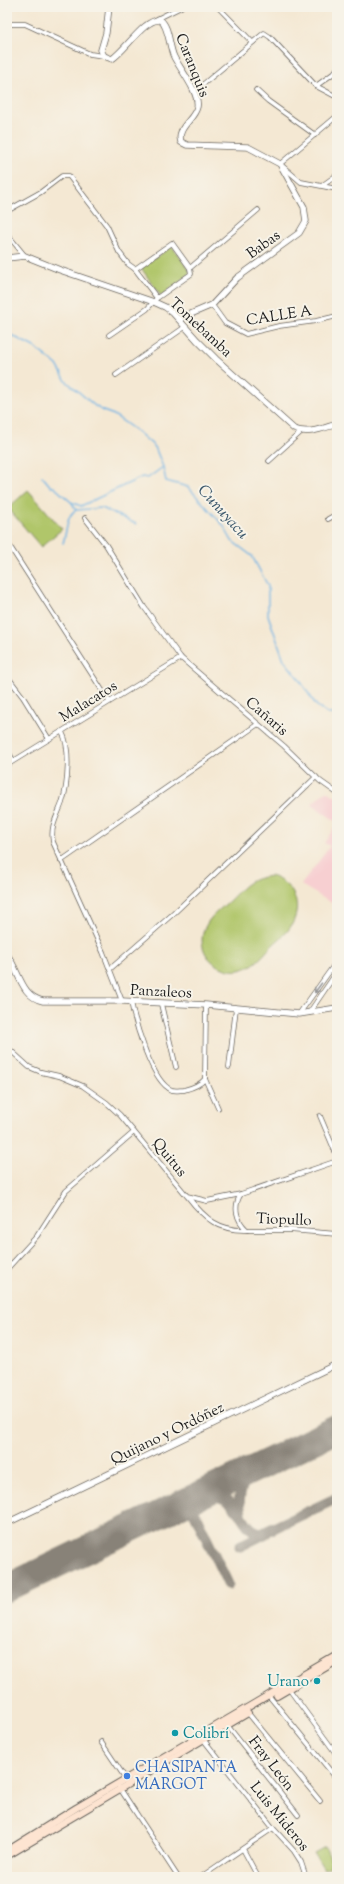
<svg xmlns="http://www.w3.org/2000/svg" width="344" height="1884" font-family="'Sorts Mill Goudy',serif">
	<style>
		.built { fill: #f7cfd1 }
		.green { fill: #b0c66b; stroke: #667144 }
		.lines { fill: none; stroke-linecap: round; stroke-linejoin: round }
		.stream { stroke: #6db2e4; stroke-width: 1.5 }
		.taxiway { stroke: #888278; stroke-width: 11 }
		.runway { stroke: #888278; stroke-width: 28 }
		.minor-casing { stroke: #68635c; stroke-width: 5.5 }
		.tertiary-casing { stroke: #68635c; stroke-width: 7 }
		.secondary-casing { stroke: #68635c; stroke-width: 8 }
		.minor { stroke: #fff; stroke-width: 4 }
		.tertiary { stroke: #fff; stroke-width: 5.5 }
		.secondary { stroke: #fde4d1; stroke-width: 6 }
		.oneway { stroke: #999 }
		.culture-dot { fill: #0f9aa8; stroke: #f7f3e8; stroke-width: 1.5 }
		.shop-dot { fill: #3f7fe0; stroke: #f7f3e8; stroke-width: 1.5 }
		.labels { text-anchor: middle; stroke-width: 4; stroke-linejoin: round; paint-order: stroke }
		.street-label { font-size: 15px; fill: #1c1c1c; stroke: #f7f3e8 }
		.culture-label { font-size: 15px; fill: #0d838f; stroke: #f7f3e8; text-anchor: end }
		.shop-label { font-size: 15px; fill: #366cbe; stroke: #f7f3e8; text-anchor: start }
		.water-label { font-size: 16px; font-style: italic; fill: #3c586c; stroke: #f7f3e8 }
	</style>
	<rect width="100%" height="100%" fill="#f7f3e8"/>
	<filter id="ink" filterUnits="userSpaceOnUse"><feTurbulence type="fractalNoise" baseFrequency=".025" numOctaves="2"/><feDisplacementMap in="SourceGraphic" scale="8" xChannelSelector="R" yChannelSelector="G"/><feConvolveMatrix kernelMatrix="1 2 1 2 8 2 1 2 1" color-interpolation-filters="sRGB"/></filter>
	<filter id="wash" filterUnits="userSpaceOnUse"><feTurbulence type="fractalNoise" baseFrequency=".012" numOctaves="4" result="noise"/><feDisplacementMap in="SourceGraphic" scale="16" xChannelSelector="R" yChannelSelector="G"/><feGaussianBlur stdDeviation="0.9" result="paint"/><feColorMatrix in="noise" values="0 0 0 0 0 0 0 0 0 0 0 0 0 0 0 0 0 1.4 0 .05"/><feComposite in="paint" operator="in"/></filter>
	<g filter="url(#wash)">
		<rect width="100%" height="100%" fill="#f4e8d3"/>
		<!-- built -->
		<g class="built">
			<path d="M326,791l11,6v25l-26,-18z"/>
			<path d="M337,824v82l-36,-21 29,-39 -6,-3z"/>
		</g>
		<!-- green -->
		<g class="green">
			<path d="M172,246l19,27 -30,23 -20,-28z"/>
			<path d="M28,490l34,39 -21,18 -33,-39z"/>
			<path d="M271,876c22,8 33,28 20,50 -4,8 -15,15 -21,22 -6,6 -13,15 -20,18 -9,5 -18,6 -27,2 -20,-8 -27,-28 -15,-46 5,-8 15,-15 22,-22 6,-6 13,-14 20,-18 7,-4 13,-5 21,-6z"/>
			<path d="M325,1847l7,15 -2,1 1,3 -7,3 -10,-16z"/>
		</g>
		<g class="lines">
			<!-- stream -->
			<g class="stream">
				<path d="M7,333l27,14 23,18 9,16 29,25 8,5 11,4 24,17 17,15 8,20 3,14 22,6 35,38 9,16 20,15 16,30v29l16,45 15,19 17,26 12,9h9"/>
				<path d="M42,476l9,11h3l17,15 10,4 61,-29 6,1 15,-11"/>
				<path d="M76,510l26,-2 34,16"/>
				<path d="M63,543c4,-11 3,-28 13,-33l-4,-7"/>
			</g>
			<!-- taxiway -->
			<g class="taxiway">
				<path d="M202,1495l-8,11v6l34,72"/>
				<path d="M193,1498c55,-12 42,34 70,35l74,-35"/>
				<path d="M171,1509l12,-2 11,5"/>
				<path d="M241,1513c-5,-19 2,-38 20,-47"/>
				<path d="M240,1546l26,-13"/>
			</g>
			<!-- runway -->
			<path class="runway" d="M7,1588l330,-159"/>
		</g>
	</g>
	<g filter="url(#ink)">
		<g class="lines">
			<!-- minor casing -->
			<g class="minor-casing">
				<g id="minor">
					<path d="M218,7l34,35"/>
					<path d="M157,19l24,-12"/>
					<path d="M7,24h18l65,30 14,2"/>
					<path d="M316,86l18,-13 3,-4"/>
					<path d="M256,90l12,11 47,34"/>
					<path d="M194,92l70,-59 6,4 46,49 21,11"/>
					<path d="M337,116l-57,48 21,18 36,7"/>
					<path d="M323,185l14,-10"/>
					<path d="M7,211l34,-19 21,-16h7l38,50 12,26 9,12 7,5"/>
					<path d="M7,234l18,22"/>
					<path d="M190,268l68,-58"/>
					<path d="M212,305l13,18 21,11 33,-8 37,-5 21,-5"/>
					<path d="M109,335l38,-26 10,-11 34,-24 -1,-6 -18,-25 -37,26 22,29"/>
					<path d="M116,375l69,-48"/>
					<path d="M269,461l32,-29"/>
					<path d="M85,518l21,27 38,62 37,51 103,88 36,35 17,12"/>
					<path d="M328,519l9,-5"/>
					<path d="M7,542l102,159"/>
					<path d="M7,676l16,21 26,42"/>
					<path d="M62,732c9,16 6,53 0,71 -5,14 -12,23 -9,39l50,110 19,49"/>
					<path d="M7,750l6,10"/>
					<path d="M7,765l174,-107"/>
					<path d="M61,861l197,-137"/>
					<path d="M110,969l64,-56 142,-136"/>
					<path d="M131,1002c4,20 21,81 41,88 4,1 8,0 12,0 8,-2 16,-5 21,-11l1,-74"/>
					<path d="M161,1004l15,63"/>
					<path d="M309,1013l28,-41"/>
					<path d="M299,1014l38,-53"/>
					<path d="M7,1047l22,20 12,5 18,4 24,10 24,17 13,12 67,81 20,5 34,-7 96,-33"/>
					<path d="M229,1067l7,-59"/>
					<path d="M205,1079l13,29"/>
					<path d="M320,1116l17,40"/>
					<path d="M241,1194c-8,12 -5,26 6,36h43l47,4"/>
					<path d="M188,1197c17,22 31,34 59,33"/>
					<path d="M7,1269l30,-33 29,-45 68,-59"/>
					<path d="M289,1689l48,66"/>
					<path d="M269,1696l68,83"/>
					<path d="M248,1713l72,88"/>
					<path d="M227,1725l71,90"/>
					<path d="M203,1739l70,89 21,23 7,11 5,15"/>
					<path d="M101,1742l25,37"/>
					<path d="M119,1787l59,90"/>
					<path d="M243,1849l15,28"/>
					<path d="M201,1877l72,-49"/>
				</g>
			</g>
			<!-- tertiary casing -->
			<g class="tertiary-casing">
				<g id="tertiary">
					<path d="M109,7l-3,26 -5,17 3,6 8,3c13,-8 33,-41 48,-39 9,5 9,27 14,37 6,12 26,36 23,50 -3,13 -21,21 -16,35l6,3 61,2 32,17 24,43 2,14 -7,12 -62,45 -25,27 -33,14"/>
					<path d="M7,258l18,-2 35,14 94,32 11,5 7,5 25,28 19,19 78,70c14,6 29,-1 43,-5"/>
					<path d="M7,955c12,15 14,42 36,46h79l84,4 93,9 38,-6"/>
					<path d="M7,1523l330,-159"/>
				</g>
			</g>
			<!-- secondary casing -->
			<g class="secondary-casing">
				<g id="secondary">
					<path d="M277,1696l60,-35"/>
					<path d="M7,1851l69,-43 261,-153"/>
					<path d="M7,1856l241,-143"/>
				</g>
			</g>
			<!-- minor -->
			<use href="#minor" class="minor"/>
			<!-- tertiary -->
			<use href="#tertiary" class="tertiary"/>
			<!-- secondary -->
			<use href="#secondary" class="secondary"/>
		</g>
		<!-- one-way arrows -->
		<defs><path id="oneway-shaft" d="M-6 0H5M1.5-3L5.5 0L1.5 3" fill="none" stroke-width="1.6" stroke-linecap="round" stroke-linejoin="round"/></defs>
		<use class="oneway" href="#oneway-shaft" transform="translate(318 988) rotate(126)"/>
	</g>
	<!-- markers -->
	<g class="culture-dot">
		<circle cx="317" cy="1681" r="4"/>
		<circle cx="175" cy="1733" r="4"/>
	</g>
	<circle class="shop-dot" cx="127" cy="1776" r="4"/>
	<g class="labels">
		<!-- street labels -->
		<g class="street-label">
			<text transform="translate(193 65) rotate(68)" y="5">Caranquis</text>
			<text transform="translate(263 244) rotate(-36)" y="5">Babas</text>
			<text transform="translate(279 315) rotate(-9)" y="5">CALLE A</text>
			<text transform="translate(201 327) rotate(43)" y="5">Tomebamba</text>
			<text transform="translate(88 701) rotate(-32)" y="5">Malacatos</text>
			<text transform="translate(267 716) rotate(41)" y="5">Cañaris</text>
			<text transform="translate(161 991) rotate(3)" y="5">Panzaleos</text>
			<text transform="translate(170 1157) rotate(51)" y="5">Quitus</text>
			<text transform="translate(284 1219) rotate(2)" y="5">Tiopullo</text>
			<text transform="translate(167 1433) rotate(-26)" y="5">Quijano y Ordóñez</text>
			<text transform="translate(272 1763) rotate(52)" y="5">Fray León</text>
			<text transform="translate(280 1816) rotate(51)" y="5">Luis Mideros</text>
		</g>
		<!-- culture labels -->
		<g class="culture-label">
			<text x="309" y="1686">Urano</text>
			<text x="183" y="1738" text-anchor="start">Colibrí</text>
		</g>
		<!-- shop labels -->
		<g class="shop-label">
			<text x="135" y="1772">CHASIPANTA<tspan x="135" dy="17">MARGOT</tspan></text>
		</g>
		<!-- water labels -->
		<g class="water-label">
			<text transform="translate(224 511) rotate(48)" y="6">Cunuyacu</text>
		</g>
	</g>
	<!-- margin -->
	<rect width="344" height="1884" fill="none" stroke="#f7f3e8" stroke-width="24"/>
</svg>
